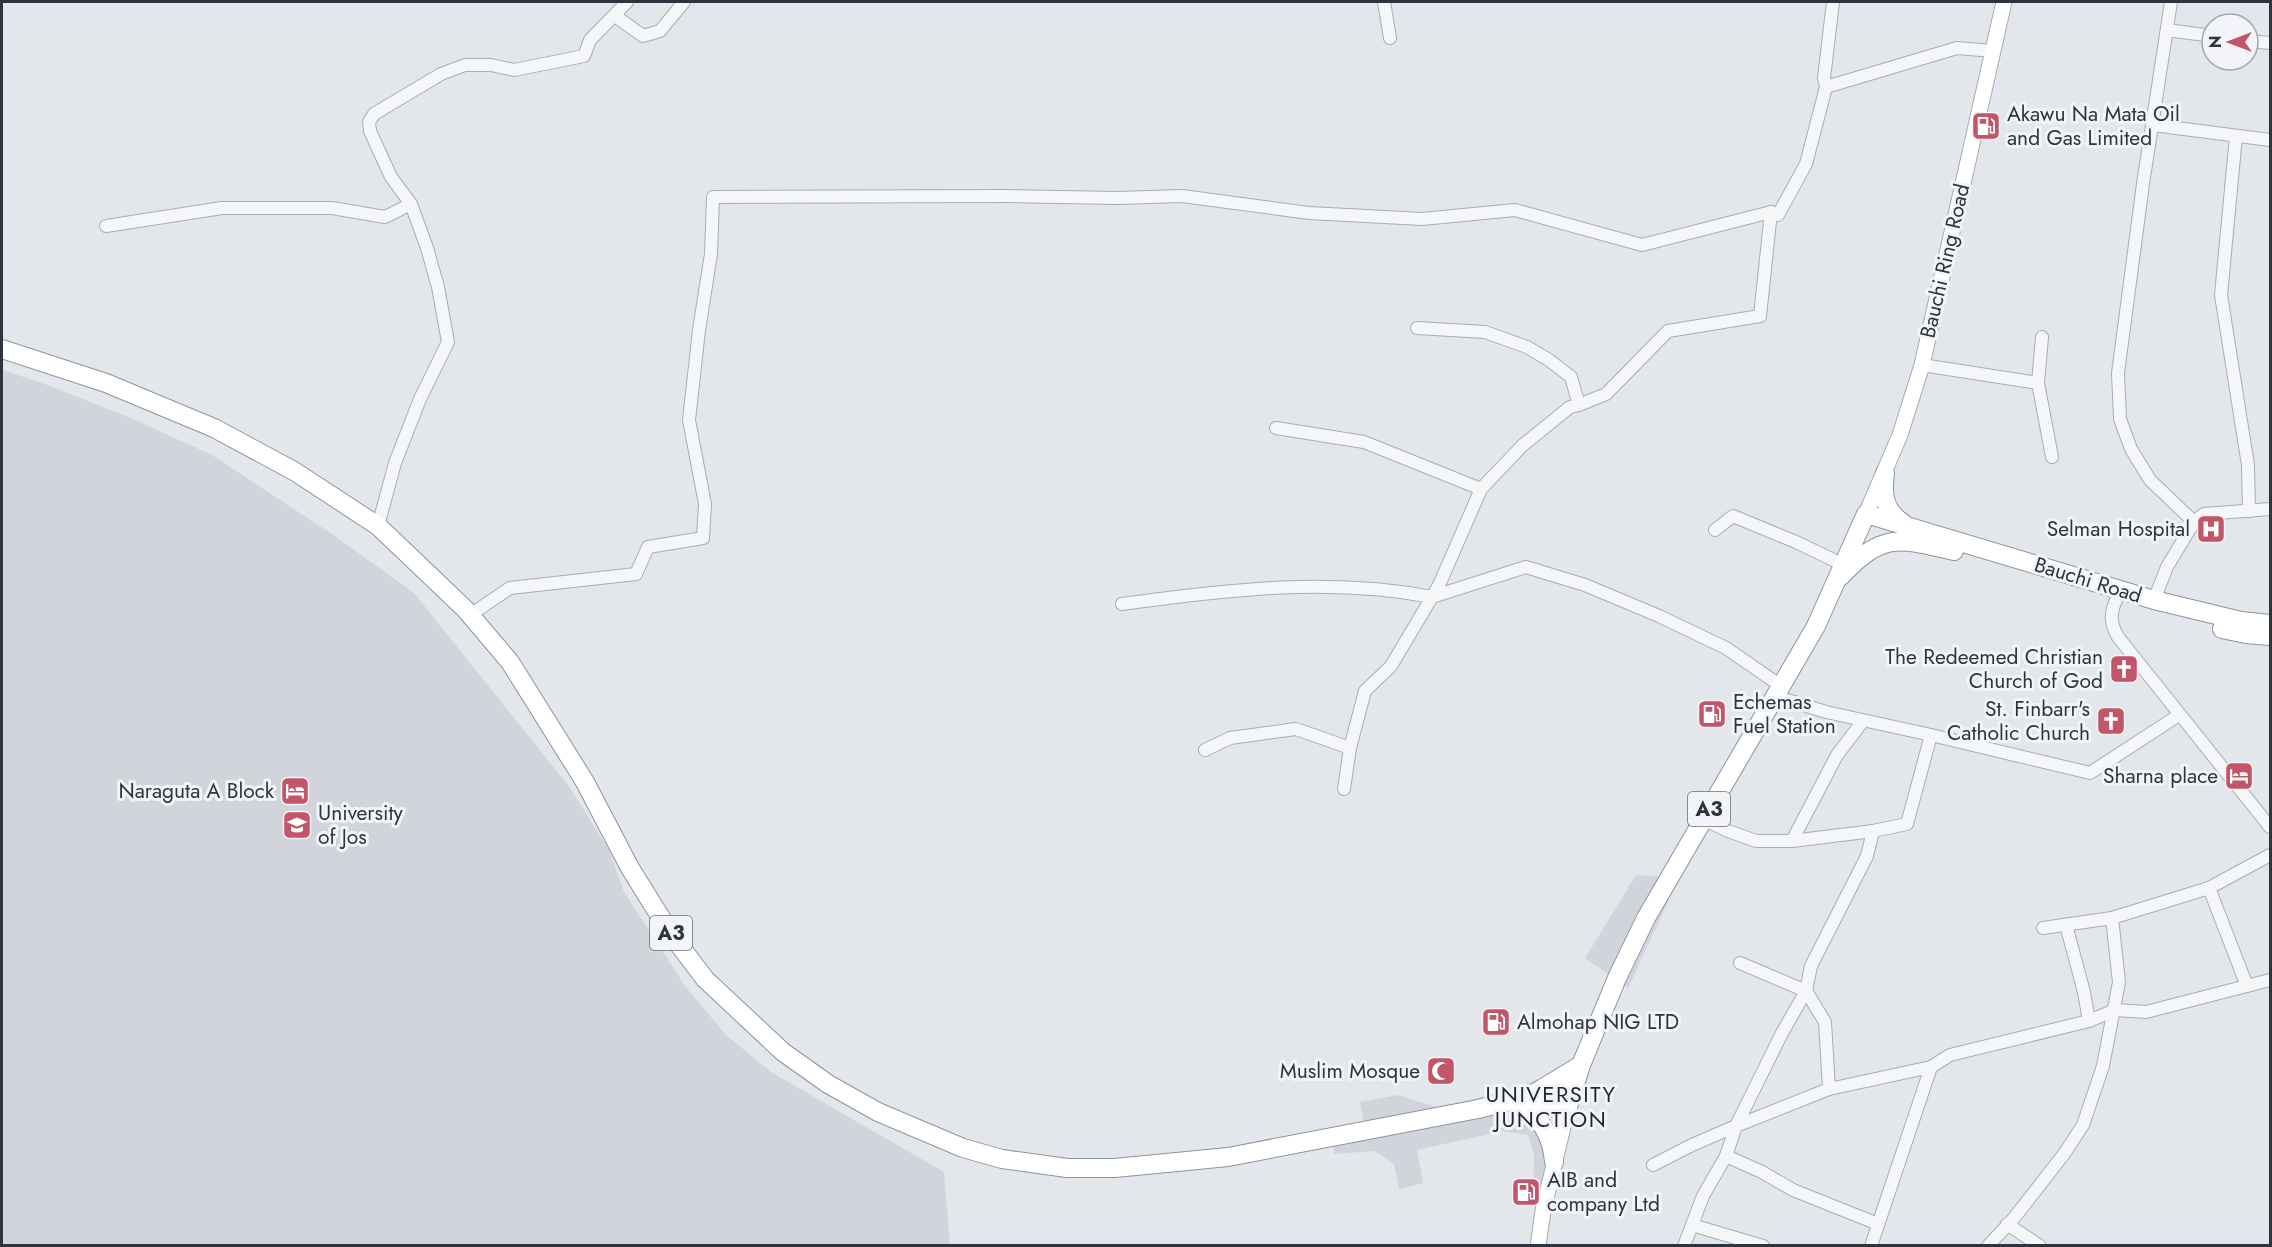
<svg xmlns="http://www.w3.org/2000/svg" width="2272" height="1247" font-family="Jost,sans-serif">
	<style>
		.built { fill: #d1d5db }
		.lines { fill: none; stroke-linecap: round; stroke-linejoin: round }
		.minor-casing { stroke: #a8adb4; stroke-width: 14 }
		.major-casing { stroke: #a3aab4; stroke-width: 17 }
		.highway-casing { stroke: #8c949f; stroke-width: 20 }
		.minor { stroke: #f5f6f8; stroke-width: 12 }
		.major { stroke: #fff; stroke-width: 15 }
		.highway { stroke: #fff; stroke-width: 18 }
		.labels { text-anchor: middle; stroke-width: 6; stroke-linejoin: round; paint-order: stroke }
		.shield { fill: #f2f4f7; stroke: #676e77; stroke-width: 1.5 }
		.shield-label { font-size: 20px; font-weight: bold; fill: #2c3440 }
		.poi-label { font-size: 21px; fill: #2c3440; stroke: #f2f4f7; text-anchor: end }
		.street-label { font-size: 21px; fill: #2c3440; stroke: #f2f4f7 }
		.neighbourhood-label { font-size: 22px; letter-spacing: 1.5px; fill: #1e2531; stroke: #f2f4f7 }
	</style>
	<rect width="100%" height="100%" fill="#e3e6ea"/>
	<!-- built -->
	<g class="built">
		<path d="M2,370l40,13 91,36 79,36 120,79 82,59 154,192 41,65 15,42 61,94 41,49 45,37 173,100 6,73h-948z"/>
		<path d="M1636,875l43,3 -51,110 -43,-30z"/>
		<path d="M1537,1079l13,77 -8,39 -9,-2 1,-39 -6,-19 -25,-4 -86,19 6,33 -24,6 -5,-25 -19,-13 -41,3 -3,-22 33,-6 -4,-24 38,-7 41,13 74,-19z"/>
	</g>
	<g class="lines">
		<!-- minor casing -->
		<g class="minor-casing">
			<g id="minor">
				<path d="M1384,2l6,36"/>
				<path d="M615,16l28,20 17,-5 24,-29"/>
				<path d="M2167,30l45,6"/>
				<path d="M2248,41l22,2"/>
				<path d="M1826,87l-2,-9 9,-76"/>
				<path d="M2153,125l117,15"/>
				<path d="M2236,136l-15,159 27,170 1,46"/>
				<path d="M106,226l116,-18h110l53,9 26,-13"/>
				<path d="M1417,328l68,4 42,15 22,13 22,17 8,28 -9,2 -47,38 -42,44"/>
				<path d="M1922,365l116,18 14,74"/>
				<path d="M2038,383l4,-46"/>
				<path d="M1579,405l27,-11 62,-63 92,-15 11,-104"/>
				<path d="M1276,428l88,14 117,47 -41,94 -8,14 94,-30 59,18 74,31 67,32 55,38"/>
				<path d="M2194,522l10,-8 66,-5"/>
				<path d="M378,526l17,-63 25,-64 28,-57 -10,-55 -11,-39 -16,-44 -20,-27 -21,-46 -1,-9 5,-8 67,-40 24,-9h26l23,5 70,-14 6,-16 37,-38"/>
				<path d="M1715,530l18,-14 63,26 46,22"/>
				<path d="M2116,600c-6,14 -6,23 2,37l152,190"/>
				<path d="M2154,600l13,-33 27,-45 -44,-42 -19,-31 -11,-30 -2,-46 25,-189 28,-182"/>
				<path d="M1122,604c102,-14 207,-27 310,-7l-41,69 -26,25 -15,57 -6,41"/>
				<path d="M470,615l40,-27 126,-14 12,-27 55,-9 2,-34 -16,-84 10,-90 12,-76 2,-57 293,-1 112,2 64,-2 127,17 113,6 93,-9 127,35 129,-33 7,3 28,-51 20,-77 131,-39 36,3"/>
				<path d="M1775,696l51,16 105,23"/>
				<path d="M1205,750l25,-12 66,-9 54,19"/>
				<path d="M1703,819l25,12 28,10h36l81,-10"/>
				<path d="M1792,841l45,-86 26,-34"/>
				<path d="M2209,888l38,98"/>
				<path d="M2066,925l18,67 5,29"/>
				<path d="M2043,928l69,-10"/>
				<path d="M1740,963l66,28 19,31 4,67"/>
				<path d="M1726,1156l36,16 31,18 85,34"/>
				<path d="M1653,1165l39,-20 44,-19 46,-93 24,-42 5,-25 56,-110 6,-25 34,-7 24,-89 159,38 89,-58"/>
				<path d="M2007,1224l33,22"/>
				<path d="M1692,1225l71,21"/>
				<path d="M1684,1246l19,-50 23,-40 10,-30 93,-37 102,-22 19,-12 139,-34 26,-11 31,2 124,-32"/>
				<path d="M1871,1246l60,-179"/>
				<path d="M1988,1246l26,-28 50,-64 19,-29 20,-59 16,-84 -7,-64 97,-30 61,-33"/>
			</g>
		</g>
		<!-- major casing -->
		<g class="major-casing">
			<g id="major">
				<path d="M1866,514l34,-79 22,-70 82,-363"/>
				<path d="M1538,1246l5,-35 24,-101"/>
			</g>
		</g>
		<!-- highway casing -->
		<g class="highway-casing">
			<g id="highway">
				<path d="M2,349l104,34 108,45 80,43 84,55 87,83 45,53 75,120 45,86 41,66 34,45 78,73 45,32 50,28 85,36 39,11 65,9h48l113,-11 250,-48 52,-13 51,-31"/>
				<path d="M1885,473c-3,21 -1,38 18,50"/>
				<path d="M1841,576c42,-44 57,-38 113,-25"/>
				<path d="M2222,629l24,5 24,2"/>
				<path d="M1515,1103l52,7 14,-45 36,-87 29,-60 170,-292 50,-112 288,86 87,21 29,3"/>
				<path d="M1521,1104c21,16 31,32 33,58"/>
			</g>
		</g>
		<!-- minor -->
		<use href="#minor" class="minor"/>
		<!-- major -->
		<use href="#major" class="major"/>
		<!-- highway -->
		<use href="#highway" class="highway"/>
	</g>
	<!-- icons -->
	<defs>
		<g id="fuel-square" transform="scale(1.5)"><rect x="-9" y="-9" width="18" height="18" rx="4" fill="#c25567" stroke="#f2f4f7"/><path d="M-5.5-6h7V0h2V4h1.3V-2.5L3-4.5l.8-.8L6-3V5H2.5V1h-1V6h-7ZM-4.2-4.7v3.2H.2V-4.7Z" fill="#fff"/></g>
		<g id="hospital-square" transform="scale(1.5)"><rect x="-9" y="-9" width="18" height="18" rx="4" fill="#c25567" stroke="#f2f4f7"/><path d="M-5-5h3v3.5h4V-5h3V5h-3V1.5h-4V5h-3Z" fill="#fff"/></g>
		<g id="church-square" transform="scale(1.5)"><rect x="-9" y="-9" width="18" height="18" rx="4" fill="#c25567" stroke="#f2f4f7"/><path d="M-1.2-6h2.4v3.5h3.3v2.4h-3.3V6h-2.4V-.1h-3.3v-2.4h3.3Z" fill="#fff"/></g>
		<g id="hotel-square" transform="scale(1.5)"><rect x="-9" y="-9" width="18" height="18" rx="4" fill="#c25567" stroke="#f2f4f7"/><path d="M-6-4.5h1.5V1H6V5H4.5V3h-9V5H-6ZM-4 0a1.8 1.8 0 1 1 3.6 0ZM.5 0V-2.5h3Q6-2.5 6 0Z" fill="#fff"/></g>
		<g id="university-square" transform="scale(1.5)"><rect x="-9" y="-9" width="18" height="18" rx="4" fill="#c25567" stroke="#f2f4f7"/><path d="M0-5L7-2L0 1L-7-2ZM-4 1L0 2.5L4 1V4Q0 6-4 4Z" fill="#fff"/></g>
		<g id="mosque-square" transform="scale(1.5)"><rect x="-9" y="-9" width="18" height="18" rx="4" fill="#c25567" stroke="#f2f4f7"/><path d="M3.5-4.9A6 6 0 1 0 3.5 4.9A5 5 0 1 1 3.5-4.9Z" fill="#fff"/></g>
	</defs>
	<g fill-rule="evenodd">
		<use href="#fuel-square" x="1986" y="126"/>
		<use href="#hospital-square" x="2211" y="529"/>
		<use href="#church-square" x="2124" y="669"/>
		<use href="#fuel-square" x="1712" y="714"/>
		<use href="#church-square" x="2111" y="721"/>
		<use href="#hotel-square" x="2239" y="776"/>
		<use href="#hotel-square" x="295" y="791"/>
		<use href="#university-square" x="297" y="825"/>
		<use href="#fuel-square" x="1496" y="1022"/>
		<use href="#mosque-square" x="1441" y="1071"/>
		<use href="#fuel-square" x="1526" y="1192"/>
	</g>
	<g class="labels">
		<!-- shield labels -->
		<g class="shield">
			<rect x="1688" y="792" width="42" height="34" rx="4.5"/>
			<rect x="650" y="916" width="42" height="34" rx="4.5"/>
		</g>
		<g class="shield-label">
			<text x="1709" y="816">A3</text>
			<text x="671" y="940">A3</text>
		</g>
		<!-- poi labels -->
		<g class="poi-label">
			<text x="2007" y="121" text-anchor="start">Akawu Na Mata Oil<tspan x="2007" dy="24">and Gas Limited</tspan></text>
			<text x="2190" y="536">Selman Hospital</text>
			<text x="2103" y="664">The Redeemed Christian<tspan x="2103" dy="24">Church of God</tspan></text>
			<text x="1733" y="709" text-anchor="start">Echemas<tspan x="1733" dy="24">Fuel Station</tspan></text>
			<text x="2090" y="716">St. Finbarr's<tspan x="2090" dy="24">Catholic Church</tspan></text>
			<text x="2218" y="783">Sharna place</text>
			<text x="274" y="798">Naraguta A Block</text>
			<text x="318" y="820" text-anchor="start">University<tspan x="318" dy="24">of Jos</tspan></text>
			<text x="1517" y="1029" text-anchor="start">Almohap NIG LTD</text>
			<text x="1420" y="1078">Muslim Mosque</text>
			<text x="1547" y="1187" text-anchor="start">AIB and<tspan x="1547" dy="24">company Ltd</tspan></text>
		</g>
		<!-- street labels -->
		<g class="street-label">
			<text transform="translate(1945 261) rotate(-77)" y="7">Bauchi Ring Road</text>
			<text transform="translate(2088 580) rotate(17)" y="7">Bauchi Road</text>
		</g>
		<!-- neighbourhood labels -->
		<g class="neighbourhood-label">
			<text x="1551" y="1102">UNIVERSITY<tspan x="1551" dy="25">JUNCTION</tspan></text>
		</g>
	</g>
	<!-- border -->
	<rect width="2272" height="1247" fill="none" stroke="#2c3440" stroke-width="6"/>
	<!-- north arrow -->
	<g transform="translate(2230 42) rotate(270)"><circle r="28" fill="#f2f4f7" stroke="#a3a7ae" stroke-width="1.5"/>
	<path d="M0-4.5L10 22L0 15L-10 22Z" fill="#c25567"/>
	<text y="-9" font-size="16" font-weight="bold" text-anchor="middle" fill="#2c3440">N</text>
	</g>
</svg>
